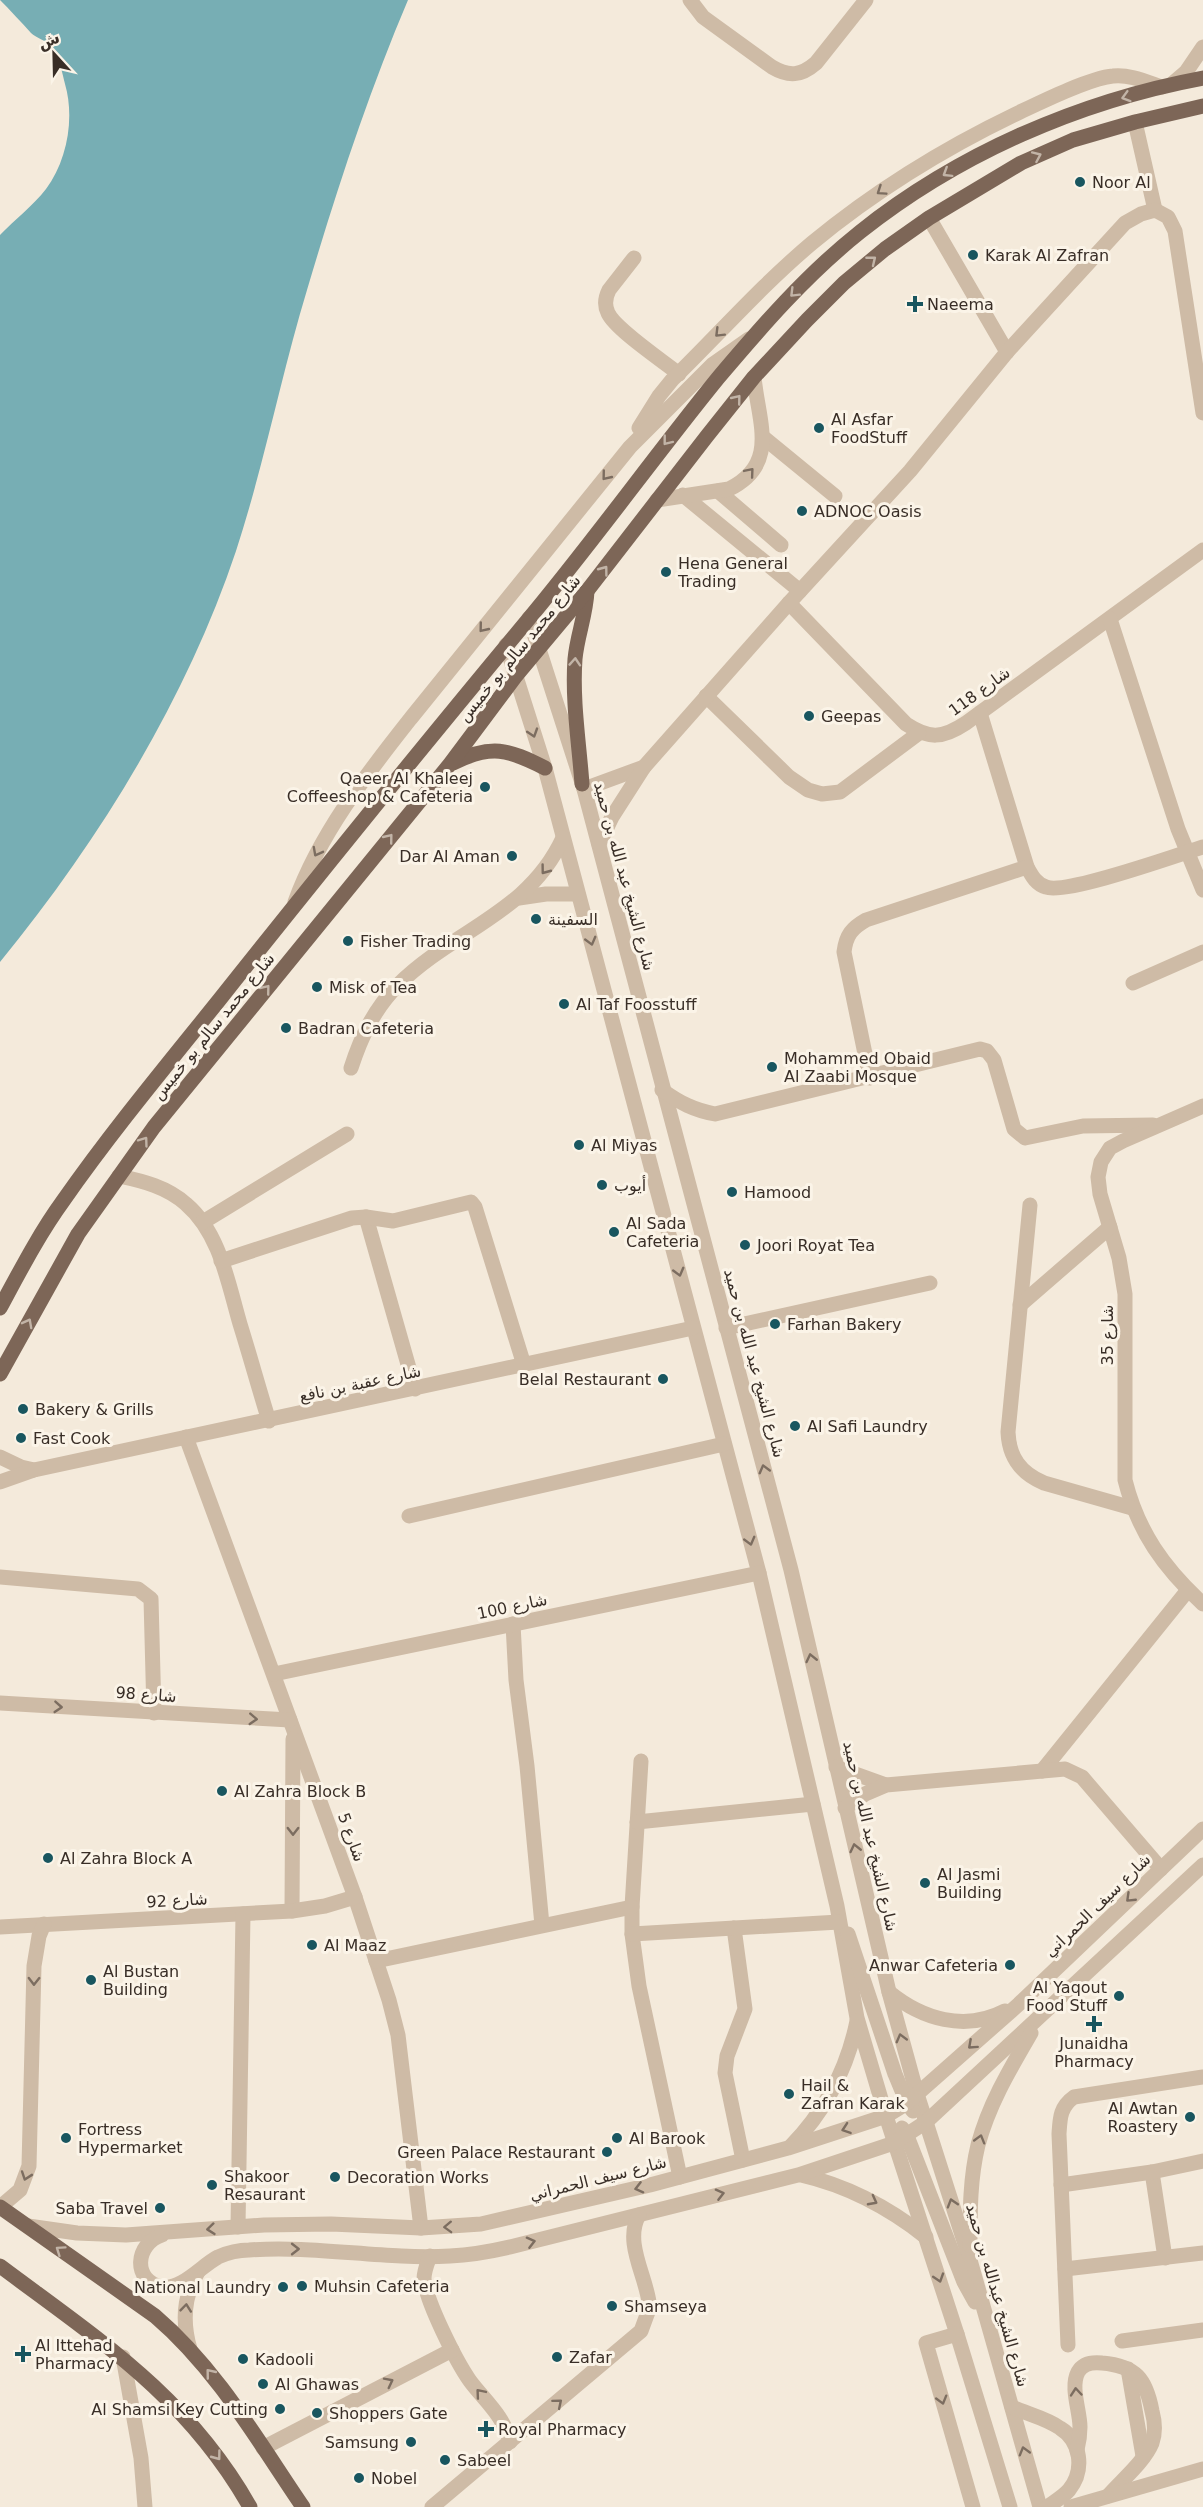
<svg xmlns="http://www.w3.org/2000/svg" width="1203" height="2507" font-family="'DejaVu Sans','Noto Sans Arabic',sans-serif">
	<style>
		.water { fill: #77aeb4 }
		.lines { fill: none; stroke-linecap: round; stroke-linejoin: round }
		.minor { stroke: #cebba6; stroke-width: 15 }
		.major { stroke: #7d6657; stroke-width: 15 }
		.oneway { stroke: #c2b4a7 }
		.oneway2 { stroke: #7c6d60 }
		.poi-dot { fill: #19565f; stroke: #fbf4e8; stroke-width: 2 }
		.labels { text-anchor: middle; stroke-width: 6; stroke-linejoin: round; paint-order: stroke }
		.poi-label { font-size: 16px; fill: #392e27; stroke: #fbf4e8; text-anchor: start }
		.street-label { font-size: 16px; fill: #392e27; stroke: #fbf4e8 }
	</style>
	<rect width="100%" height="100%" fill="#f4eadb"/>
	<!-- water -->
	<path class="water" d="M0,0h408c-40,94 -72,192 -101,290 -26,86 -43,175 -71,261 -50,149 -137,290 -236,411v-727c15,-16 33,-29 46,-46 21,-28 29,-71 19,-105 -3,-12 -6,-29 -15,-38 -4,-6 -14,-8 -19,-13 -10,-11 -21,-23 -31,-33z"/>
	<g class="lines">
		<!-- minor -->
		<g class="minor">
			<path d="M690,0l13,17 69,50c17,10 29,9 44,-4l50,-63"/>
			<path d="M1172,84l14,-12 17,-25"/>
			<path d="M1135,122l20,88"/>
			<path d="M929,218l78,134"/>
			<path d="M634,258l-25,32c-4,8 -5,15 -1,23 7,16 55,48 71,61"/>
			<path d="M639,428l20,-32 13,-16c47,-46 90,-95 140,-137 63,-52 131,-94 204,-129 23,-11 73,-36 97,-38 16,-2 34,6 49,11"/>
			<path d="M763,437l72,59"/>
			<path d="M718,491l63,54"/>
			<path d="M683,495l117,96"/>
			<path d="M657,500l72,-11c51,-25 29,-68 25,-112"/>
			<path d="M789,603l117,121c23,15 36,15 60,-1l237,-173"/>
			<path d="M529,618l55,171 207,781 98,422 28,102 53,166 70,247"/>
			<path d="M1110,619l68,210 25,61"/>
			<path d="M506,645l39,123 214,805 78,333 20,112 29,98 71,218 53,173"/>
			<path d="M706,696l83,81 19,13 14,4 18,-2 79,-59"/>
			<path d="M980,713l47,154c5,9 9,17 19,20 20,8 131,-32 157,-40"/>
			<path d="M584,789l60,-22"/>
			<path d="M599,844l13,-27 32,-50 145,-164 121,-132 97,-119 118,-129 16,-9 14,-4 13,7 7,14 28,182"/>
			<path d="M519,898l27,-4h32"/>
			<path d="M295,902c25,-69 71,-127 116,-184l219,-271 82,-82 37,-26"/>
			<path d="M1133,983l70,-31"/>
			<path d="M351,1068c10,-31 23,-59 47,-83 55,-55 130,-71 165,-147"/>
			<path d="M870,1078l-26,-126c2,-17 8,-24 22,-32l161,-53"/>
			<path d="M662,1090c18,13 32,20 53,24l265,-65 7,2 7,9 20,69 11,9 58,-12 70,-1"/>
			<path d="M1203,1106l-80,35 -13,7 -9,14 -3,15 2,17 19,64 6,36v186c13,52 39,88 78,124"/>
			<path d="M119,1176c24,5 48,11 67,28 34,29 42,79 54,120 10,32 19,65 29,97"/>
			<path d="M1030,1205l-22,227c1,25 12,41 36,51l88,25"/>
			<path d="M366,1217l49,172"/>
			<path d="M203,1222l144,-88"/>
			<path d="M221,1261l131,-43 14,-1 27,4 78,-19 4,5 49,158"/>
			<path d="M1020,1305l90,-78"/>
			<path d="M726,1328l204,-45"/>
			<path d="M186,1437l169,460 34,103 9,35 23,193"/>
			<path d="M0,1457l21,10 13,3"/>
			<path d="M0,1482l34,-12 659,-142"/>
			<path d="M409,1516l315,-72"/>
			<path d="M0,1577l138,12 13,10 3,114"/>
			<path d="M513,1624l3,56 11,86 15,159"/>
			<path d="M274,1674l485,-101"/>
			<path d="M0,1703l290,17"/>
			<path d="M641,1761l-9,146v27l7,52 41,191"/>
			<path d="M836,1767l50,18"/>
			<path d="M1042,1771l146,-181"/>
			<path d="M845,1808l20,-14 21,-9 179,-16 17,8 79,92"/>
			<path d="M637,1822l176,-18"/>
			<path d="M292,1911l1,-172"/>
			<path d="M0,1927l292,-16 33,-5 30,-9"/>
			<path d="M734,1928l11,81 -18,47 -2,17 18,87"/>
			<path d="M632,1934l207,-12"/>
			<path d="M848,1934l47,140 12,29 6,8"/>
			<path d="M376,1961l256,-54"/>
			<path d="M889,1992c33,27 76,40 116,19"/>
			<path d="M902,2128l5,8 57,146 11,20"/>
			<path d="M791,2146c35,-36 56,-76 66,-125"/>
			<path d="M1152,2172l13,86"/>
			<path d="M801,2175c48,11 87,32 125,62"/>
			<path d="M1061,2185l91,-13 51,-11"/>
			<path d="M0,2207l20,-17 9,-24 5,-200 5,-30 5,-12"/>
			<path d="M28,2226l49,7 49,2 138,-10 67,-1 90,4 60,-4 169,-39 138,-37 98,-32 21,-13 112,-99 184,-175"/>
			<path d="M238,2227l5,-313"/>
			<path d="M162,2235c-27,9 -30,46 0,52 20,3 39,-21 56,-30 9,-4 21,-7 31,-7 67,-5 135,10 201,6 22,-1 43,-5 64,-10l284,-71 96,-32 32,-21 277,-257"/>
			<path d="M970,2245c0,-34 0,-67 8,-100 11,-41 32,-76 53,-112"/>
			<path d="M430,2256c-3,8 -6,15 -6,23 2,22 32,82 46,102 15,20 34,35 40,61"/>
			<path d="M1065,2269l138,-16"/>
			<path d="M957,2334l-31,9 47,164"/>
			<path d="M1122,2341l81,-11"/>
			<path d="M1068,2345l-9,-211c1,-16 1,-27 15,-37l129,-20"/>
			<path d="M190,2349c-8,-27 -7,-52 8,-77"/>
			<path d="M123,2357l18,101 4,49"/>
			<path d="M1128,2369l15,87"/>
			<path d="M1012,2407c15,7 34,11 48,21 21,13 25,42 9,62 -6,7 -15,12 -22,17"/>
			<path d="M263,2448l189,-98"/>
			<path d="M1077,2450c2,-8 3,-15 3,-23 0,-16 -10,-40 -2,-55 5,-9 15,-10 24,-9 34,3 44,16 50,48 3,11 4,21 0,32 -8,19 -30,37 -44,53"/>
			<path d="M432,2507l209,-176 7,-19 1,-10c-4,-28 -25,-61 -10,-87"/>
			<path d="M1071,2507l132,-38"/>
		</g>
		<!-- major -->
		<g class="major">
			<path d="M453,763c38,-19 55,-14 92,5"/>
			<path d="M582,784c-3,-41 -10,-84 -7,-125 2,-23 11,-44 12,-68"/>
			<path d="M0,1308c20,-37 39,-74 63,-107 49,-70 104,-136 157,-202 101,-127 203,-253 307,-378 66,-79 126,-163 191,-243 44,-52 88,-103 142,-146 98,-78 219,-131 343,-154"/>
			<path d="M0,1374l78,-140 76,-107 296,-363 65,-87 72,-86 120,-155 47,-59 53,-57 37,-37 41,-34 44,-31 92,-55 52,-23 62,-18 68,-16"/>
			<path d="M0,2207l155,109c62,53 103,125 148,191"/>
			<path d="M0,2266c99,74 187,130 250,241"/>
		</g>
	</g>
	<!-- one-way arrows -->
	<defs><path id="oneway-chevron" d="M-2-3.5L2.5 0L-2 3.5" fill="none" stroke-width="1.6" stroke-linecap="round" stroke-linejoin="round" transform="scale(1.5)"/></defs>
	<g class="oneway">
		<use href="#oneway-chevron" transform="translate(1126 97) rotate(164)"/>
		<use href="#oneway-chevron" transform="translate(1037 156) rotate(-24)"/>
		<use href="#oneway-chevron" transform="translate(947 173) rotate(148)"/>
		<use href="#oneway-chevron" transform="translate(872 260) rotate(-39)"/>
		<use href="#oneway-chevron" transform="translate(794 293) rotate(135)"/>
		<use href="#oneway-chevron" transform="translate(737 399) rotate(-51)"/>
		<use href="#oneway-chevron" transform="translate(667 441) rotate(128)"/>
		<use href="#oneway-chevron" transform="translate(604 570) rotate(-53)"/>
		<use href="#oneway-chevron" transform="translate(575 662) rotate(-86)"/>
		<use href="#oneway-chevron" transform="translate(389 838) rotate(-51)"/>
		<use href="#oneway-chevron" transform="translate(266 989) rotate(-51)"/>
		<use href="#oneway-chevron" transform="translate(144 1141) rotate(-54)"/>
		<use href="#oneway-chevron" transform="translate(28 1323) rotate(-62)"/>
		<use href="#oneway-chevron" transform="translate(60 2250) rotate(-145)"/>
		<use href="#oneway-chevron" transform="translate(210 2373) rotate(-129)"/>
		<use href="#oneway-chevron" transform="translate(217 2456) rotate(53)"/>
	</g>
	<g class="oneway2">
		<use href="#oneway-chevron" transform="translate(881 191) rotate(146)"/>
		<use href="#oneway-chevron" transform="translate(719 333) rotate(135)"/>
		<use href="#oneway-chevron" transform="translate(750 472) rotate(-50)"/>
		<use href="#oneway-chevron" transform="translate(606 476) rotate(129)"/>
		<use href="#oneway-chevron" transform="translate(483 628) rotate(129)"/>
		<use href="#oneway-chevron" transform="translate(533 733) rotate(72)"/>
		<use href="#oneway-chevron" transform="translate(317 852) rotate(118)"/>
		<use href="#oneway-chevron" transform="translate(545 870) rotate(127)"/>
		<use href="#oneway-chevron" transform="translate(591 941) rotate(75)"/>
		<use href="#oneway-chevron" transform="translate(679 1272) rotate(75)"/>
		<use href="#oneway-chevron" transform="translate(764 1469) rotate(-105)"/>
		<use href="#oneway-chevron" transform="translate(750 1541) rotate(75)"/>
		<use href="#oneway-chevron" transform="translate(811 1658) rotate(-103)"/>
		<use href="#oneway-chevron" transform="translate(58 1707) rotate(4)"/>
		<use href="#oneway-chevron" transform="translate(253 1719) rotate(3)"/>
		<use href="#oneway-chevron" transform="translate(293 1831) rotate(90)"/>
		<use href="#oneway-chevron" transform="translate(855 1848) rotate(-103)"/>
		<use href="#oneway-chevron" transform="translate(1130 1898) rotate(136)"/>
		<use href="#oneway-chevron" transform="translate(34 1981) rotate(91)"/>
		<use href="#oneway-chevron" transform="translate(901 2038) rotate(-105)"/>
		<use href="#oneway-chevron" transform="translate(972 2045) rotate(138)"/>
		<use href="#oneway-chevron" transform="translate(846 2129) rotate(161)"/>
		<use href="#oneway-chevron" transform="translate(980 2139) rotate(-74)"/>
		<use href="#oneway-chevron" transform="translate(26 2176) rotate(109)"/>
		<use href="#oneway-chevron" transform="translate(639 2188) rotate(166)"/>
		<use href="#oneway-chevron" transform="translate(720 2194) rotate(-14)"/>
		<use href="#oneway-chevron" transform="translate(873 2201) rotate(28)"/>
		<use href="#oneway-chevron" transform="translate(952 2203) rotate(-107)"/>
		<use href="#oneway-chevron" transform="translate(448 2227) rotate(178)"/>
		<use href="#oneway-chevron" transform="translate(211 2229) rotate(174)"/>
		<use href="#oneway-chevron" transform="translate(531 2242) rotate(-14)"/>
		<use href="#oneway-chevron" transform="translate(295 2249)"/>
		<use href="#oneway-chevron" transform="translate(939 2278) rotate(72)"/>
		<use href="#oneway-chevron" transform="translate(186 2308) rotate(-84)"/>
		<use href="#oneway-chevron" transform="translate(389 2382) rotate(-27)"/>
		<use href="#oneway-chevron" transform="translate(1076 2392) rotate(-95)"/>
		<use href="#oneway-chevron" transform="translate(480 2393) rotate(-130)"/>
		<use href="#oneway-chevron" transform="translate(942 2400) rotate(74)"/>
		<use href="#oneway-chevron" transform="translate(558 2403) rotate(-40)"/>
		<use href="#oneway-chevron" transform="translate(1024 2451) rotate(-106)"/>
	</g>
	<!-- markers -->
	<g class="poi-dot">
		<circle cx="1080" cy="182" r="6"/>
		<circle cx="973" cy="255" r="6"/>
		<path d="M912 295h6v6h6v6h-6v6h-6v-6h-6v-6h6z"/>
		<circle cx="819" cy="428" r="6"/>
		<circle cx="802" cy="511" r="6"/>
		<circle cx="666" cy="572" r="6"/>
		<circle cx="809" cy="716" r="6"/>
		<circle cx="485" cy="787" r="6"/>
		<circle cx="512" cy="856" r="6"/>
		<circle cx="536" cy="919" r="6"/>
		<circle cx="348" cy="941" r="6"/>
		<circle cx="317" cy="987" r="6"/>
		<circle cx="564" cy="1004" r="6"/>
		<circle cx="286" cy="1028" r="6"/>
		<circle cx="772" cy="1067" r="6"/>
		<circle cx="579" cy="1145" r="6"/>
		<circle cx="602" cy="1185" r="6"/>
		<circle cx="732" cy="1192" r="6"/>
		<circle cx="614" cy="1232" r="6"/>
		<circle cx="745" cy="1245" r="6"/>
		<circle cx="775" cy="1324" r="6"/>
		<circle cx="663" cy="1379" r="6"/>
		<circle cx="23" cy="1409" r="6"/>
		<circle cx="795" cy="1426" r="6"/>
		<circle cx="21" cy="1438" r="6"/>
		<circle cx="222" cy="1791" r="6"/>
		<circle cx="48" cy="1858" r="6"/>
		<circle cx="925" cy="1883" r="6"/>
		<circle cx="312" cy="1945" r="6"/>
		<circle cx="1010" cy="1965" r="6"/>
		<circle cx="91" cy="1980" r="6"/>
		<circle cx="1119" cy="1996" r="6"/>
		<path d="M1091 2015h6v6h6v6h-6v6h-6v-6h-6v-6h6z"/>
		<circle cx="789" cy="2094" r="6"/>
		<circle cx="1190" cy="2117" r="6"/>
		<circle cx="66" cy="2138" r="6"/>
		<circle cx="617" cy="2138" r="6"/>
		<circle cx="607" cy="2152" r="6"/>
		<circle cx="335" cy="2177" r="6"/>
		<circle cx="212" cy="2185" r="6"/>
		<circle cx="160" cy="2208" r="6"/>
		<circle cx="302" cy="2286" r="6"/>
		<circle cx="283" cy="2287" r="6"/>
		<circle cx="612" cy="2306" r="6"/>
		<path d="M20 2345h6v6h6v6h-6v6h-6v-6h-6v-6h6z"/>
		<circle cx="557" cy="2357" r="6"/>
		<circle cx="243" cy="2359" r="6"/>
		<circle cx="263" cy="2384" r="6"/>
		<circle cx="280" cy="2409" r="6"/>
		<circle cx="317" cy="2413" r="6"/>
		<path d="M483 2420h6v6h6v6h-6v6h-6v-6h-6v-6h6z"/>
		<circle cx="411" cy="2442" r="6"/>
		<circle cx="445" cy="2460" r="6"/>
		<circle cx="359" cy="2478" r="6"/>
	</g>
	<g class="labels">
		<!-- poi labels -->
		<g class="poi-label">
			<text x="1092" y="188">Noor Al</text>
			<text x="985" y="261">Karak Al Zafran</text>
			<text x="927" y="310">Naeema</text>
			<text x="831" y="425">Al Asfar<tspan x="831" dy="18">FoodStuff</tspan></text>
			<text x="814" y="517">ADNOC Oasis</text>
			<text x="678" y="569">Hena General<tspan x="678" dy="18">Trading</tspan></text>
			<text x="821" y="722">Geepas</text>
			<text x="473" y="784" text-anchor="end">Qaeer Al Khaleej<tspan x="473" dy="18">Coffeeshop &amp; Cafeteria</tspan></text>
			<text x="500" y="862" text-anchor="end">Dar Al Aman</text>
			<text x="548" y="925">السفينة</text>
			<text x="360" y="947">Fisher Trading</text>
			<text x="329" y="993">Misk of Tea</text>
			<text x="576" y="1010">Al Taf Foosstuff</text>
			<text x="298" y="1034">Badran Cafeteria</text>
			<text x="784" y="1064">Mohammed Obaid<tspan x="784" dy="18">Al Zaabi Mosque</tspan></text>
			<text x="591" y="1151">Al Miyas</text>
			<text x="614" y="1191">أيوب</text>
			<text x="744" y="1198">Hamood</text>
			<text x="626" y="1229">Al Sada<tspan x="626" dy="18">Cafeteria</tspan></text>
			<text x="757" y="1251">Joori Royat Tea</text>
			<text x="787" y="1330">Farhan Bakery</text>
			<text x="651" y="1385" text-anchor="end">Belal Restaurant</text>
			<text x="35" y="1415">Bakery &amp; Grills</text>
			<text x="807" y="1432">Al Safi Laundry</text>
			<text x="33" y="1444">Fast Cook</text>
			<text x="234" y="1797">Al Zahra Block B</text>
			<text x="60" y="1864">Al Zahra Block A</text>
			<text x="937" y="1880">Al Jasmi<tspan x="937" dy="18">Building</tspan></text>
			<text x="324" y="1951">Al Maaz</text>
			<text x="998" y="1971" text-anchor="end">Anwar Cafeteria</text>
			<text x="103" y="1977">Al Bustan<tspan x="103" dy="18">Building</tspan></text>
			<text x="1107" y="1993" text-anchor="end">Al Yaqout<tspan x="1107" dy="18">Food Stuff</tspan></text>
			<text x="1094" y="2049" text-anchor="middle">Junaidha<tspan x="1094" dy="18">Pharmacy</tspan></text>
			<text x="801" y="2091">Hail &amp;<tspan x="801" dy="18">Zafran Karak</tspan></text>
			<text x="1178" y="2114" text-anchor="end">Al Awtan<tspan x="1178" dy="18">Roastery</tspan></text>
			<text x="78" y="2135">Fortress<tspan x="78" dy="18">Hypermarket</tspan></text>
			<text x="629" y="2144">Al Barook</text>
			<text x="595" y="2158" text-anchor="end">Green Palace Restaurant</text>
			<text x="224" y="2182">Shakoor<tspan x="224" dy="18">Resaurant</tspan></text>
			<text x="347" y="2183">Decoration Works</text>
			<text x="148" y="2214" text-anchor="end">Saba Travel</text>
			<text x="314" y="2292">Muhsin Cafeteria</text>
			<text x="271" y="2293" text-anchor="end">National Laundry</text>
			<text x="624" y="2312">Shamseya</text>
			<text x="35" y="2351">Al Ittehad<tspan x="35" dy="18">Pharmacy</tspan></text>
			<text x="569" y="2363">Zafar</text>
			<text x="255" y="2365">Kadooli</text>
			<text x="275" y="2390">Al Ghawas</text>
			<text x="268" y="2415" text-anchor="end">Al Shamsi Key Cutting</text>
			<text x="329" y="2419">Shoppers Gate</text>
			<text x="498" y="2435">Royal Pharmacy</text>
			<text x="399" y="2448" text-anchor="end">Samsung</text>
			<text x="457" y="2466">Sabeel</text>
			<text x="371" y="2484">Nobel</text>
		</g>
		<!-- street labels -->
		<g class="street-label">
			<text transform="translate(519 648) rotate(-51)" y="6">شارع محمد سالم بو خميس</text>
			<text transform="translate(979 691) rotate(-36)" y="6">شارع 118</text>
			<text transform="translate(625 876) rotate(75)" y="6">شارع الشيخ عبد الله بن حميد</text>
			<text transform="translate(213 1026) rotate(-51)" y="6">شارع محمد سالم بو خميس</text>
			<text transform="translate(1107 1335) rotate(-90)" y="6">شارع 35</text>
			<text transform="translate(755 1363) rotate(75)" y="6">شارع الشيخ عبد الله بن حميد</text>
			<text transform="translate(360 1383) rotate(-12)" y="6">شارع عقبة بن نافع</text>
			<text transform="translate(512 1606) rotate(-12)" y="6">شارع 100</text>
			<text transform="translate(146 1694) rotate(4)" y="6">شارع 98</text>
			<text transform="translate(871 1836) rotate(77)" y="6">شارع الشيخ عبد الله بن حميد</text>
			<text transform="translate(352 1837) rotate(70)" y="6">شارع 5</text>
			<text transform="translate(177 1900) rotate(-3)" y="6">شارع 92</text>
			<text transform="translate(1097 1905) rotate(-44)" y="6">شارع سيف الحمراني</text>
			<text transform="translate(598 2178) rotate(-14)" y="6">شارع سيف الحمراني</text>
			<text transform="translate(998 2295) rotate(74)" y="6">شارع الشيخ عبدالله بن حميد</text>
		</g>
	</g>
	<!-- north arrow -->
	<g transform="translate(54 54) rotate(338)" stroke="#fbf4e8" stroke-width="4.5" paint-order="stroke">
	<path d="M0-4.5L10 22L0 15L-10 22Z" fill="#392e27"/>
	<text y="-9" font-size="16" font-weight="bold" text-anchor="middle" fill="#392e27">ش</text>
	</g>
</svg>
